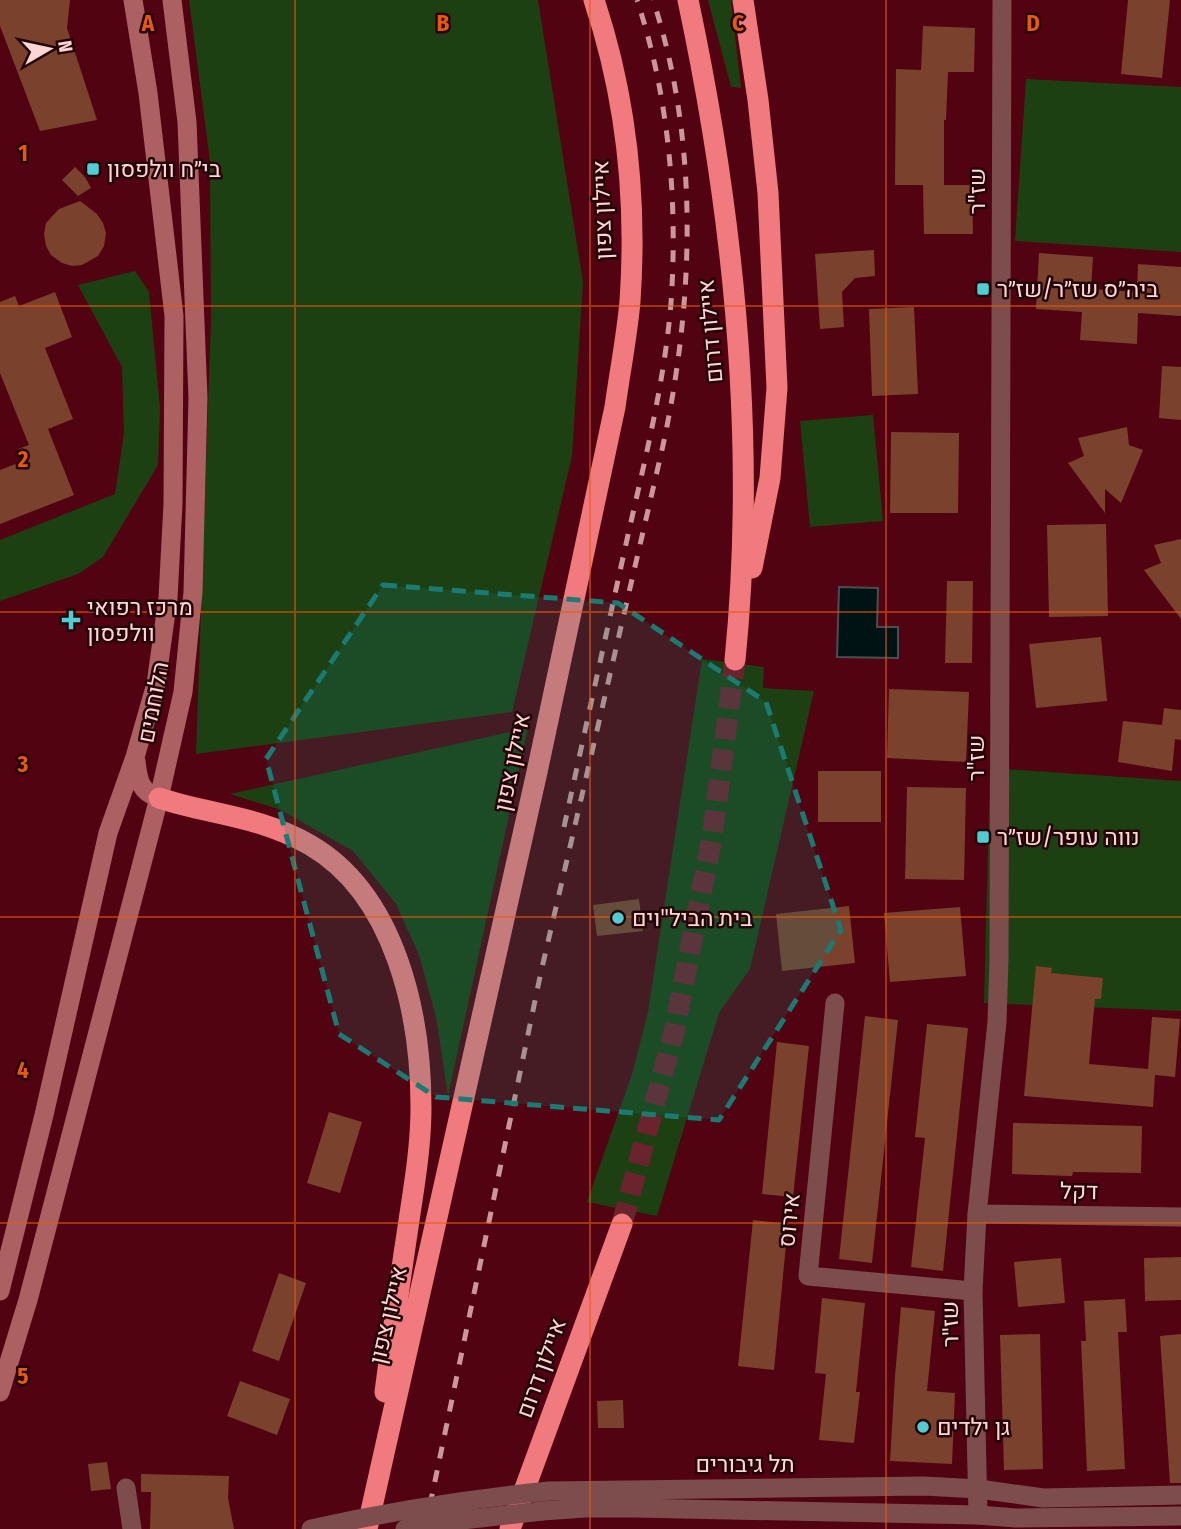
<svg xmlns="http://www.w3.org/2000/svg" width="1181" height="1529" font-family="'Fira Sans Condensed',Heebo,sans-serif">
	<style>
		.green { fill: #1d4013 }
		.water { fill: #001314; stroke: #4c4e4e; stroke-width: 2 }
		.building { fill: #7a412d }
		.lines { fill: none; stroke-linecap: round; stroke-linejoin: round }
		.motorway-tunnel { stroke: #6b232e; stroke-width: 21; stroke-dasharray: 21 10; stroke-linecap: butt }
		.minor { stroke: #7d4d4d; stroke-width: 19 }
		.tertiary { stroke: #7d4d4d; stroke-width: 19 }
		.secondary { stroke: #ac6061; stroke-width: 19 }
		.motorway { stroke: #f07a7e; stroke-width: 21 }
		.rail { stroke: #ca989c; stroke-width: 5; stroke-dasharray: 12 12; stroke-linecap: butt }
		.tertiary-bridge { stroke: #7d4d4d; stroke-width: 19 }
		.marked { fill: #1b7b73; fill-opacity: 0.2; stroke: #1b7b73; stroke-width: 5; stroke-dasharray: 14 9; stroke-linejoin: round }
		.grid { fill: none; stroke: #e8590c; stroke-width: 2; stroke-opacity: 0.55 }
		.poi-dot { fill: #51ccd2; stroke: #240507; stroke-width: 2.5 }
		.labels { text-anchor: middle; stroke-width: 5; stroke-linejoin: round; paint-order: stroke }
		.poi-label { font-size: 23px; fill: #fcd6d5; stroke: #240507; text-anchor: start }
		.street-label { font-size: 23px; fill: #fcd6d5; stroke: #240507 }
		.grid-label { font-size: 23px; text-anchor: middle; font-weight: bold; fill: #e8590c; stroke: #240507; stroke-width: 5; stroke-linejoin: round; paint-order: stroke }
	</style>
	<rect width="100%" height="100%" fill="#510311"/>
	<!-- green -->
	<g class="green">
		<path d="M189,0h349l45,282 -11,174 -60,256 -316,42 15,-434 -1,-159z"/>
		<path d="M708,0h23l10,88 -10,-1z"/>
		<path d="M1026,79l155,8v165l-166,-11z"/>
		<path d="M135,271l14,21 11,116 -2,57 -55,92 -25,17 -78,27v-61l115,-46 9,-61 -2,-66 -44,-82z"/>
		<path d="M873,415l10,106 -73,6 -10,-106z"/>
		<path d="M702,659l62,8 -1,21 51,3 -64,278 -31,44 -62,203 -70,-14 45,-128 16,-62z"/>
		<path d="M528,728l-80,368 -12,-79 -17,-62 -23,-51 -43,-53 -72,-41 -51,-16z"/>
		<path d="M990,768l191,13v230l-197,-8z"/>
	</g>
	<!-- water -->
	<path class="water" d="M839,587l39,1 -1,39h21v31l-61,-1z"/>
	<!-- building -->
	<g class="building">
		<path d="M0,0h70l-3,28 30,92 -57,11 -40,-105z"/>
		<path d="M1128,0h42l-8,78 -41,-4z"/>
		<path d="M923,26l52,2 -1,44h-26l-2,48h-2v65h28l1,49h-49l-1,-49h-28l1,-116 25,1z"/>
		<path d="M75,167l10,10 6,11 -13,8 -16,-16z"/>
		<path d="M80,201l17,13 6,9 3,10 -2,13 -6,10 -16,9 -10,1 -10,-3 -11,-8 -5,-9 -2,-12 2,-11 13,-14z"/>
		<path d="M874,250l1,26 -20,2 -13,14 2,35 -24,2 -5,-75z"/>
		<path d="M1039,253l54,4 -2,32 46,3 1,-28 43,3v49l-43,-3 -1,31 -57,-4 2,-28 -46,-3z"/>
		<path d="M55,292l17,45 -27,11 28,71 -25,10 26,66 -74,29v-54l23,-9 -5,-12 11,-4 -29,-72v-71l15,-6 4,10z"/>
		<path d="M914,307l4,87 -46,2 -3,-87z"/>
		<path d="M1162,366l19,1v53l-22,-2z"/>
		<path d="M1127,427l2,18 14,5 -22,53 -16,-14v24l-37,-50 16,-7 -6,-18z"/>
		<path d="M891,432l68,1 -1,80h-68z"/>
		<path d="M1106,524l2,92 -59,1 -2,-92z"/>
		<path d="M1181,539v80l-37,-49 17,-7 -7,-18z"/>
		<path d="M947,581h26l-1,82h-27z"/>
		<path d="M1101,637l6,64 -71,7 -7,-64z"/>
		<path d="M889,689l80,3 -3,70 -79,-4z"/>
		<path d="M1164,708l17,2v30l-6,-1 -3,32 -54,-9 5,-41 39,4z"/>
		<rect x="818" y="771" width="63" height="51"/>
		<path d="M907,787l59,1 -2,92 -59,-1z"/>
		<path d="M639,899l4,32 -46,5 -4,-31z"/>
		<path d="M849,906l6,57 -73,8 -6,-57z"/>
		<path d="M960,907l6,69 -76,6 -6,-69z"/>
		<path d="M1036,966l16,2 -1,5 52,5 -2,21h-6l-6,65 59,5 4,-52 28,2 -5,58 -20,-2 -2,32 -129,-11z"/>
		<path d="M865,1016l33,4 -26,243 -33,-4z"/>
		<path d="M927,1024l41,4 -25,243 -32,-4 14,-129 -10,-1z"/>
		<path d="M777,1042l32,4 -16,151 -31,-3z"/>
		<path d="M329,1112l33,10 -22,71 -33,-10z"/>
		<path d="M1013,1123l129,3 -1,47 -68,-1 -1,4 -60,-2z"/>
		<path d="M753,1220l35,4 -14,146 -36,-4z"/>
		<path d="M1181,1257v43l-36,1 -1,-43z"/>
		<path d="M1061,1258l4,45 -47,4 -4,-45z"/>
		<path d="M279,1273l27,10 -27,78 -27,-10z"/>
		<path d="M822,1298l43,5 -9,89h4l-6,51 -35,-3 7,-66 -11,-1z"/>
		<path d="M1125,1299l2,33h-9l7,137 -38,2 -6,-130h5l-2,-40z"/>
		<path d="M901,1307l34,4 -8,80 28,2 -3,71 -62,-3 5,-85z"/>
		<path d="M1040,1334l3,135 -39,1 -4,-135z"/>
		<path d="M1181,1334v149h-11l-10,-147z"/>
		<path d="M240,1381l50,18 -13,36 -50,-19z"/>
		<path d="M623,1400l1,28h-26l-1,-27z"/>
		<path d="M107,1462l4,27 -20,2 -3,-27z"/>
		<path d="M141,1474l88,2 -1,22 6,31h-84l1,-37h-10z"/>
	</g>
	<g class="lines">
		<!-- motorway-tunnel -->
		<path class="motorway-tunnel" d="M622,1224l52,-192 38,-194 23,-178"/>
		<!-- minor -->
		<g class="minor">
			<path d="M835,1003l-27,273 165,15"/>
			<path d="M977,1214l204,3"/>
			<path d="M126,1488l6,41"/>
			<path d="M978,1515l-5,-224 4,-77 20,-192 2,-62 3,-960"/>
		</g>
		<!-- tertiary -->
		<g class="tertiary">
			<path d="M549,1491l375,-5 55,3 64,9 138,-3"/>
			<path d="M542,1511l43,-3h50l343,7 38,3 165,-2"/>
		</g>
		<!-- secondary -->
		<g class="secondary">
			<path d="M136,761c2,19 4,31 23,37"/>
			<path d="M0,1291l44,-176 64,-282 27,-76 21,-73 12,-86 5,-94 1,-188 -26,-223 -15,-93"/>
			<path d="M0,1392l28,-92 131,-502 24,-106 10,-100 5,-194 -11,-276 -15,-122"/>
		</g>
		<!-- motorway -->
		<g class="motorway">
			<path d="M688,0c46,216 69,440 47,660"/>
			<path d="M743,0l15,100 10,93 9,195 -7,90 -18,90"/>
			<path d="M159,798c52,17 101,18 151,47 86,50 111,170 111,262 0,43 -8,85 -14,127 -8,52 -15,105 -22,158"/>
			<path d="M367,1529l170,-757 78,-365c5,-36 12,-71 15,-106 7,-102 -4,-205 -36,-301"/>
			<path d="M510,1529l112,-305"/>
		</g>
		<!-- rail -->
		<g class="rail">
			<path d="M564,827c20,-92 40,-183 60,-274 18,-82 40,-165 47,-250 7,-100 -2,-207 -34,-303"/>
			<path d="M425,1529l116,-557 121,-522c32,-146 38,-307 -9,-450"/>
		</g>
		<!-- tertiary-bridge -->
		<g class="tertiary-bridge">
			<path d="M311,1529c79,-18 157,-30 238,-38"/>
			<path d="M405,1529l31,-6 106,-12"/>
		</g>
	</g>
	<!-- marked area -->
	<path class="marked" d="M383,585l235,18 148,99 75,228 -122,190 -283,-23 -97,-63 -73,-275z"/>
	<!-- grid -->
	<path class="grid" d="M295,0v1529M590,0v1529M886,0v1529M0,306h1181M0,612h1181M0,917h1181M0,1223h1181"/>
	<!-- markers -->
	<g class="poi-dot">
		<rect x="86" y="162" width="14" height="14" rx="3.5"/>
		<rect x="976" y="282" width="14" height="14" rx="3.5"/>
		<path d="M67.5 609.5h7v7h7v7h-7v7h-7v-7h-7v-7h7z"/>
		<rect x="976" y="830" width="14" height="14" rx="3.5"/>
		<circle cx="618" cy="918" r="7"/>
		<circle cx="923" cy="1427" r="7"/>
	</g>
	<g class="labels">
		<!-- poi labels -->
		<g class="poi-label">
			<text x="107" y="177">בי״ח וולפסון</text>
			<text x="997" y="297">ביה״ס שז״ר/שז״ר</text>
			<text x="87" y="615">מרכז רפואי<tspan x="87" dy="26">וולפסון</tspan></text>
			<text x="997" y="845">נווה עופר/שז״ר</text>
			<text x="632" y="926">בית הביל"וים</text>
			<text x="937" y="1435">גן ילדים</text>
		</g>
		<!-- street labels -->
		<g class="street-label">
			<text transform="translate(977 191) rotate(-90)" y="8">שז"ר</text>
			<text transform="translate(602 210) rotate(-92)" y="8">איילון צפון</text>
			<text transform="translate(710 331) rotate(-95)" y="8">איילון דרום</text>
			<text transform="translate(153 702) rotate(-79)" y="8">הלוחמים</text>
			<text transform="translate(976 758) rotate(-90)" y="8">שז"ר</text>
			<text transform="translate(512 762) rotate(-78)" y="8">איילון צפון</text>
			<text transform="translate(1079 1191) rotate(1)" y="8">דקל</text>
			<text transform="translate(789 1220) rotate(-84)" y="8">אירוס</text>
			<text transform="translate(388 1315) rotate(-77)" y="8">איילון צפון</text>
			<text transform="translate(950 1324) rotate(-91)" y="8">שז"ר</text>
			<text transform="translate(541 1368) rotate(-70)" y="8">איילון דרום</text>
			<text x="745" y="1472">תל גיבורים</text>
		</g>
	</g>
	<g class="grid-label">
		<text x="148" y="31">A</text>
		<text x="443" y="31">B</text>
		<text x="738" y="31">C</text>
		<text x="1033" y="31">D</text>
		<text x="23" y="161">1</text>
		<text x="23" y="467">2</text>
		<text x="23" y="772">3</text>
		<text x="23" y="1078">4</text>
		<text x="23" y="1384">5</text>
	</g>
	<!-- north arrow -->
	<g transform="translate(49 49) rotate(81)" stroke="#240507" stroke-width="5" paint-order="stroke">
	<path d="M0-5L12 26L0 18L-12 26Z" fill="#fcd6d5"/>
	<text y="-10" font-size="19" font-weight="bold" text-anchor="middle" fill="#fcd6d5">N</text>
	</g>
</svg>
